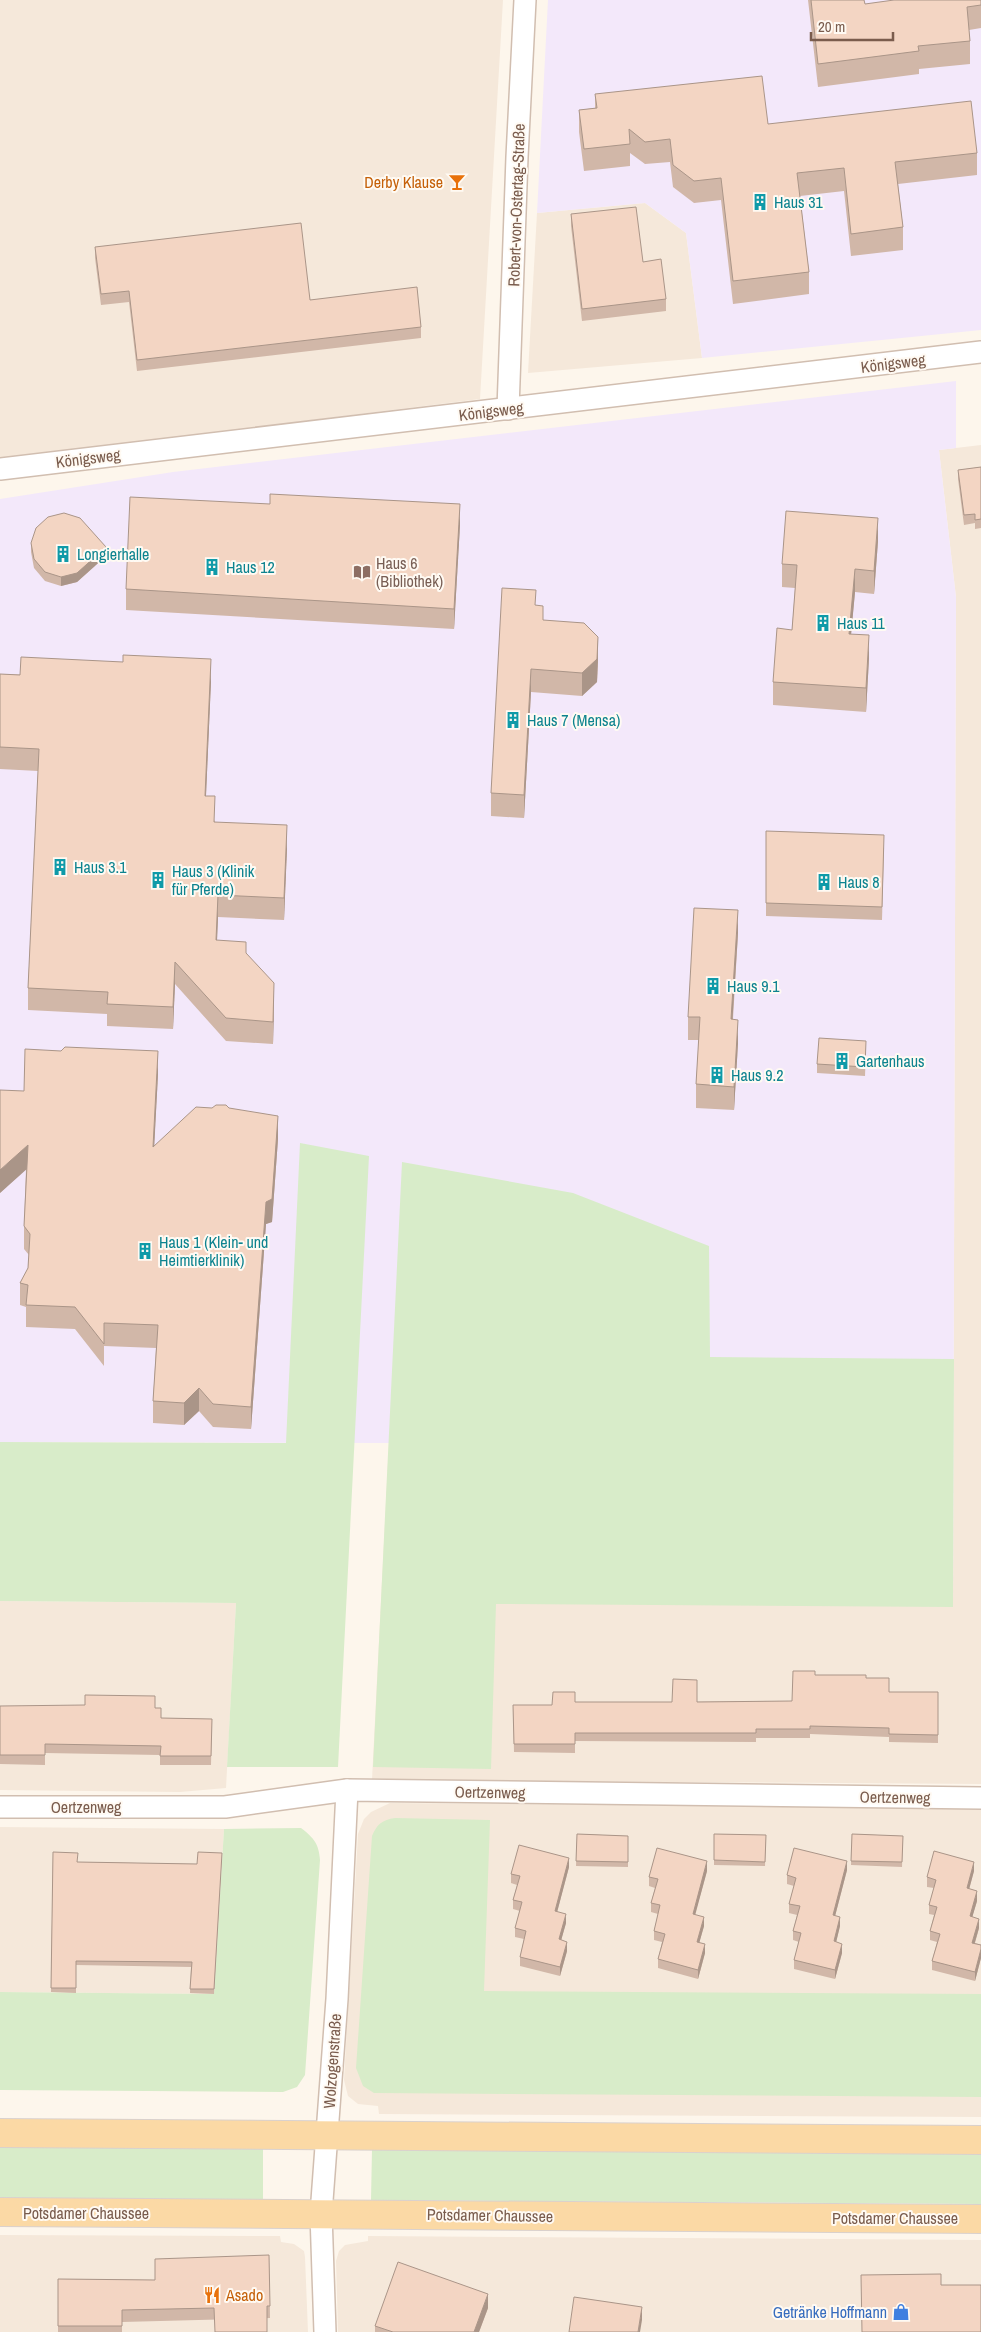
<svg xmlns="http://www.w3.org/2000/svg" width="981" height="2332" font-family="'Archivo Narrow',sans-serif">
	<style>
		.residential { fill: #f5e8da }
		.education { fill: #f3e8fa }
		.green { fill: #d8ecc9 }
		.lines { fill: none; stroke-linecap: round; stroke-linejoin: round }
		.minor-casing { stroke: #d1beb0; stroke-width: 24 }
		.primary-casing { stroke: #dad1cd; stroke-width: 30 }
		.minor { stroke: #fff; stroke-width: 21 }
		.primary { stroke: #fbd9a5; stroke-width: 28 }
		.wall { fill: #d1b7a8 }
		.shaded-wall { fill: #aa9588 }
		.building { fill: #f3d5c3; stroke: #aa9588 }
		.labels { text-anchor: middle; stroke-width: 4; stroke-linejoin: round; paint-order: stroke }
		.food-label { font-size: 16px; fill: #c56008; stroke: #fffaf3; text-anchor: end }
		.culture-label { font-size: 16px; fill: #0d838f; stroke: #fffaf3; text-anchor: start }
		.street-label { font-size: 16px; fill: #7a5c4d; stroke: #fffaf3 }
		.education-label { font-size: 16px; fill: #785e54; stroke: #fffaf3; text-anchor: start }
		.shop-label { font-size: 16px; fill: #366cbe; stroke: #fffaf3; text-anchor: end }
	</style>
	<rect width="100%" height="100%" fill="#fdf6ec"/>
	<!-- residential -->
	<g class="residential">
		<path d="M0,0h503l-23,399 -240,30 -72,16 -168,19z"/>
		<path d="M645,203l41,30 16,125 -174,15 9,-160z"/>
		<path d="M981,445v1339l-609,-4 17,-337 564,164 3,-1010 -17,-147z"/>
		<path d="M0,1601l236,2 -10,185 -46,4 -180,-2z"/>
		<path d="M390,1803l591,5v309l-602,-3 -1,-8 -20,-2 -10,-8 -4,-16 14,-246 6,-15 7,-7z"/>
		<path d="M0,1827l224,2 -10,165 -214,-2z"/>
		<path d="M0,2235l280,1 1,6 13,2 10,7 1,6 3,75h-308z"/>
		<path d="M368,2236l613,4v92h-643l-2,-71 3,-10 6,-6 23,-4z"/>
	</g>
	<!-- education -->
	<g class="education">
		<path d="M548,0h433v330l-279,28 -16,-125 -41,-30 -108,10z"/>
		<path d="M956,381v67l-17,2 17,147 -3,1010 -564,-164 -389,-1v-943l173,-27z"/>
	</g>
	<!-- green -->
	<g class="green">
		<path d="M300,1143l69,13 -31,611h-111l9,-164 -236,-2v-159l286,1z"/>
		<path d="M402,1162l171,31 136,53 1,111 244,2 -1,248 -457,-3 -5,165 -118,-2z"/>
		<path d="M395,1818l95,2 -6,171 497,3v103l-607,-4 -11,-7 -7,-18 16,-232c5,-12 10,-16 23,-18z"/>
		<path d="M301,1828c13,10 18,16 19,32l-15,215 -8,12 -14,5 -283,-2v-98l214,2 10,-165z"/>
		<path d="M0,2147l263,2v52l-263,-2z"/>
		<path d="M372,2149l609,5v50l-610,-4z"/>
	</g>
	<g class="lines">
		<!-- minor casing -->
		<g class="minor-casing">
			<g id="minor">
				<path d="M508,409l9,-252 8,-157"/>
				<path d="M0,469l981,-117"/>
				<path d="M0,1807h225l122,-17 634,8"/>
				<path d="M325,2332l-4,-118 16,-215 10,-209"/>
			</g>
		</g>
		<!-- primary casing -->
		<g class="primary-casing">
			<g id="primary">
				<path d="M0,2133l981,7"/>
				<path d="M0,2212l981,7"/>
			</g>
		</g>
		<!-- minor -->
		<use href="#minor" class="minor"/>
		<!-- primary -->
		<use href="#primary" class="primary"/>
	</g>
	<!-- wall -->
	<g class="wall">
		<path d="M808,0h56l1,4 116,-4v28l-12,2 1,11v23l-51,5v5l-101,13z"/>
		<path d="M595,94l173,30 209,29v22l-79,9 5,43v23l-52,6 -7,-65 -44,5 9,76v22l-76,10 -12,-104 -27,3 -21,-16 -3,-25 -25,2 -15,-11v13l-46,5 -5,-39v-22l16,-2z"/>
		<path d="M571,214l72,48 23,37v12l-84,10 -11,-95z"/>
		<path d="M95,247l326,80v11l-284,33 -8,-69 -28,3 -6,-47z"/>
		<path d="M981,467v61l-6,1v-6l-11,2 -6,-46v-9z"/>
		<path d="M460,525l-6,104 -328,-19v-21z"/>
		<path d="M878,541l-4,53 -19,-2 -4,42 18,24 -3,54 -93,-7v-23l19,-52 3,-42 -13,-1v-23z"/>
		<path d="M31,543l75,13 -29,26 -16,4 -16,-5 -11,-13 -3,-16z"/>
		<path d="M536,605l7,15 55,40 -1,22 -15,14 -51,-4 -7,126 -33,-2v-23z"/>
		<path d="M0,674l211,7 -5,115 9,26 72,26 -3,72 -66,-3 -1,24 29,12 28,52 -1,39 -47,-3 -51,-57 -2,45 -66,-3v-12l-79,-4v-22l10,-217 -38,-2z"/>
		<path d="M766,831l118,17 -2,72 -116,-4z"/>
		<path d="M738,933l-5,86 5,24 -4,67 -38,-2v-24l3,-44h-11v-23z"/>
		<path d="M866,1050l-1,26 -48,-3v-9z"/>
		<path d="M158,1074l-4,72 75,-38 49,31 -6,83 -6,2 -15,205 -38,-2 -14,-16 -15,14 -31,-2v-22l3,-53 -52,-2v20l-29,-37 -49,-2v-20l-6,-2v-22l8,-15 1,-13 -5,-6v-23l2,-57 -26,24 24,-102z"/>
		<path d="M815,1675l51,3 23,14h49v51l-49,-1v-5l-79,-3v4h-54v4l-181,-1v12l-61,-1 -1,-47h39l23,-3h97l120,-1z"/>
		<path d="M0,1706l155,2 6,10 51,1 -1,46h-51v-10l-115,-2v12l-45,-1z"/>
		<path d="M577,1834l51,2v31l-52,-1z"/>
		<path d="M714,1834l52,1 -1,31 -51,-1z"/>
		<path d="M852,1834l51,2 -1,31 -51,-2z"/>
		<path d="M53,1852l24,10 120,2 25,-11 -8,141 -24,-1 1,-26 -115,-2v28l-25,-1z"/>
		<path d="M569,1867l-12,45 9,11 -5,17 6,11 -7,25 -40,-10v-9l4,-18 -9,-2v-9l5,-17 -7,-2v-9l4,-15 -6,-2v-9z"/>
		<path d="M847,1870l-12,46 5,10 -4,16 6,11 -7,26 -41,-10v-9l5,-18 -6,-2v-9l4,-16 -8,-2v-9l5,-18 -7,-2v-9z"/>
		<path d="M707,1871l-12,43 9,12 -5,17 6,10 -7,26 -40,-11v-9l4,-17 -8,-2v-9l4,-17 -7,-2v-9l4,-15 -6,-2v-9z"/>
		<path d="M974,1871l-5,18 8,12 -5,16 7,11 -4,15 6,2v13l-6,23 -43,-11v-9l5,-19 -7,-2v-9l4,-16 -5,-1v-9l5,-17 -7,-1v-10z"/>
		<path d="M269,2255l1,63 -148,4v10h-64v-53l97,1z"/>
		<path d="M488,2308l-9,24h-104v-6z"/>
	</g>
	<!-- shaded-wall -->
	<g class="shaded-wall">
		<path d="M460,504v21l-6,104v-20z"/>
		<path d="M878,518v23l-4,53v-23z"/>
		<path d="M106,547v9l-29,26 -16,4v-9z"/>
		<path d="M855,569v23l-6,65v-23z"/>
		<path d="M869,635v23l-3,54v-24z"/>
		<path d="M598,637v23l-1,22 -15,14v-23z"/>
		<path d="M211,659v22l-6,137v-22z"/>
		<path d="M531,669v23l-7,126v-23z"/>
		<path d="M287,825v23l-3,72v-22z"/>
		<path d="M218,895v22l-2,46v-23z"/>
		<path d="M738,910v23l-7,109v-23z"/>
		<path d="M175,962v22l-2,45v-22z"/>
		<path d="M274,983v22l-1,39v-22z"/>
		<path d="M738,1020v23l-4,67v-23z"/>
		<path d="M158,1051v23l-5,96v-23z"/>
		<path d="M278,1116v23l-6,83 -6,2 -15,205v-22l15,-205z"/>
		<path d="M28,1145v23l-28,25v-23z"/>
		<path d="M199,1388v23l-15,14v-22z"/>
		<path d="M569,1858v9l-14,53v-9z"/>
		<path d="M707,1861v10l-14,52v-9z"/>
		<path d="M847,1861v9l-14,54v-9z"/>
		<path d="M974,1862v9l-7,26v-9z"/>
		<path d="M977,1891v10l-7,24v-9z"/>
		<path d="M566,1914v9l-7,25v-9z"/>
		<path d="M704,1917v9l-7,25v-9z"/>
		<path d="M840,1917v9l-6,25v-10z"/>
		<path d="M979,1919v9l-7,24v-9z"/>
		<path d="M567,1942v9l-7,25v-9z"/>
		<path d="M705,1944v9l-7,26v-9z"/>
		<path d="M842,1944v9l-7,26v-9z"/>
		<path d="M981,1949v9l-6,23v-9z"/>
		<path d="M488,2294v14l-9,24h-5z"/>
		<path d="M642,2307v13l-2,12h-2z"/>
	</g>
	<!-- building -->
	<g class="building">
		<path d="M811,0h53l1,4 29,-4h87v5l-14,2 3,34 -52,5 1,5 -101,13z"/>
		<path d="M762,76l6,48 203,-23 6,52 -82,9 8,65 -52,7 -7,-66 -47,5 12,99 -76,9 -12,-103 -27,3 -21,-16 -3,-26 -25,3 -16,-13 1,15 -46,5 -5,-39 18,-2 -2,-14z"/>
		<path d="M636,207l7,55 18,-3 5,40 -84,10 -11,-95z"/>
		<path d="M301,223l9,77 107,-13 4,40 -284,33 -8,-69 -28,3 -6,-47z"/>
		<path d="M981,467v52l-6,1v-6l-11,1 -6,-45z"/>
		<path d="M270,494l190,10 -6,105 -328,-20 4,-92 140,7z"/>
		<path d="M786,511l92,7 -4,53 -19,-2 -6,65 20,1 -3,53 -93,-6 4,-54 15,2 5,-65 -15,-1z"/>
		<path d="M64,513l16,5 26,29 -29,26 -16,4 -16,-5 -11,-13 -3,-16 5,-15 12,-11z"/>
		<path d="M502,588l34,2 -1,15 8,1v14l41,3 14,14 -1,22 -15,14 -51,-4 -7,126 -33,-2z"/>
		<path d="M123,655l88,4 -6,137h10l-1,26 73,3 -3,73 -66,-3 -2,45 30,2v11l28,30 -1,39 -47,-4 -51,-56 -2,45 -66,-3 1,-12 -80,-4 11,-239 -39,-2v-73l20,1 1,-18 102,5z"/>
		<path d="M766,831l118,4 -2,72 -116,-4z"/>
		<path d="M694,908l44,2 -7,109 7,1 -4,67 -38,-3 4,-67h-12z"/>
		<path d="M819,1038l47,3 -1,26 -48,-3z"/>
		<path d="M65,1047l93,4 -5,96 43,-40 16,1 4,-3h10l3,3 49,8 -6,83 -6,3 -15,205 -38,-3 -14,-16 -15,15 -31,-2 5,-76 -54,-2v21l-29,-37 -49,-2 2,-20 -8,-2 8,-15 2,-34 -6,-8 4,-81 -28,25v-80l24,1 1,-42 36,2z"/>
		<path d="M793,1671h22v4h51v3h23v14h49v43l-49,-1v-6l-79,-2v3h-54v4h-181v11h-61l-1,-39h39l1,-13h22v10h97l1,-23 24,1v22l95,-1z"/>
		<path d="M85,1695l70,1v12h6v10l51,1 -1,37h-51l1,-10 -116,-2v11h-45v-49l85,-1z"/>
		<path d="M577,1834l51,2v26l-52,-1z"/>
		<path d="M714,1834l52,1 -1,27 -51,-2z"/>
		<path d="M852,1834l51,2 -1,26 -51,-1z"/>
		<path d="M519,1845l50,13 -14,53 11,3 -7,25 8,3 -7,25 -40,-10 6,-26 -11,-3 7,-26 -9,-2 7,-24 -9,-2z"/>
		<path d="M657,1848l50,13 -14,53 11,3 -7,25 8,2 -7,26 -40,-11 7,-25 -11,-3 6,-26 -9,-2 7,-24 -9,-2z"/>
		<path d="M794,1848l53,13 -14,54 7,2 -6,24 8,3 -7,26 -41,-10 7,-27 -8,-2 7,-25 -11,-2 7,-26 -9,-3z"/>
		<path d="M934,1851l40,11 -7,26 10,3 -7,25 9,3 -7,24 9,2v4l-6,23 -43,-11 8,-27 -10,-3 7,-24 -8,-2 7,-25 -9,-3z"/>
		<path d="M53,1852l25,1 -1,9 120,2 1,-12 24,1 -8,136h-24l2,-27 -116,-1v27h-25z"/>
		<path d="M269,2255l1,51h-3v26h-52l-1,-24 -92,2v16h-64v-47l97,1v-21z"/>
		<path d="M398,2262l90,32 -14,38h-81l-18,-6z"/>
		<path d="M941,2274v11h40v47h-119l-1,-57z"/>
		<path d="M574,2297l68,10 -4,25h-69z"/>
	</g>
	<!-- icons -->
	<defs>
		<g id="bar-bare" transform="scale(1.35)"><path d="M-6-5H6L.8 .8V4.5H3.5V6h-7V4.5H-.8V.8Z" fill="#e8710a" stroke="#fffaf3" stroke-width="2.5" paint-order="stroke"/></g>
		<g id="building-bare" transform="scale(1.35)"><path d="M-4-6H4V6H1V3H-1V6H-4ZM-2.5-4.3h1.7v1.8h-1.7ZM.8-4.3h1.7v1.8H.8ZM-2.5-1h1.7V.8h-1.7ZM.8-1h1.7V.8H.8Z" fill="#0f9aa8" stroke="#fffaf3" stroke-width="2.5" paint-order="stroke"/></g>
		<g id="library-bare" transform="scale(1.35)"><path d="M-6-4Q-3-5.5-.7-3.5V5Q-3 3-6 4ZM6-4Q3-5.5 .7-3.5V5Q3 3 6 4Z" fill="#8d6e63" stroke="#fffaf3" stroke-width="2.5" paint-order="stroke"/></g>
		<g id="restaurant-bare" transform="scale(1.35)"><path d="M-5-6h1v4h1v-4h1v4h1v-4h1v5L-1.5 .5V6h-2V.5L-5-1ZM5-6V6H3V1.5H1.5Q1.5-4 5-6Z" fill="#e8710a" stroke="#fffaf3" stroke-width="2.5" paint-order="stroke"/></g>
		<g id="shop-bare" transform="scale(1.35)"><path d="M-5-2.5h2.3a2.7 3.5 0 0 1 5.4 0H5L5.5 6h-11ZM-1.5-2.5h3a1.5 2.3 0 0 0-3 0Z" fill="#3f7fe0" stroke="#fffaf3" stroke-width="2.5" paint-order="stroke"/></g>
	</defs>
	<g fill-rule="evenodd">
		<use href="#bar-bare" x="457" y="182"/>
		<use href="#building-bare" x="760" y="202"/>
		<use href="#building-bare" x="63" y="554"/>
		<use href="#building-bare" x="212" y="567"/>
		<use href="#library-bare" x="362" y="572"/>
		<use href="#building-bare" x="823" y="623"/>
		<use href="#building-bare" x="513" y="720"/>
		<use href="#building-bare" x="60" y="867"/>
		<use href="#building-bare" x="158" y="880"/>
		<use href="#building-bare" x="824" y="882"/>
		<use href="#building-bare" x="713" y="986"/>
		<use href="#building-bare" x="842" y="1061"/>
		<use href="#building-bare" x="717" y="1075"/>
		<use href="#building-bare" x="145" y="1251"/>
		<use href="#restaurant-bare" x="212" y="2295"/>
		<use href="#shop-bare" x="901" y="2312"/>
	</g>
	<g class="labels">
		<!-- food labels -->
		<g class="food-label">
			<text x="443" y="188">Derby Klause</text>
			<text x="226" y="2301" text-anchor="start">Asado</text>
		</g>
		<!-- culture labels -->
		<g class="culture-label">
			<text x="774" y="208">Haus 31</text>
			<text x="77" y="560">Longierhalle</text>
			<text x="226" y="573">Haus 12</text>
			<text x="837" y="629">Haus 11</text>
			<text x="527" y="726">Haus 7 (Mensa)</text>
			<text x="74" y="873">Haus 3.1</text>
			<text x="172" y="877">Haus 3 (Klinik<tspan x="172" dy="18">für Pferde)</tspan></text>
			<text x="838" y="888">Haus 8</text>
			<text x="727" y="992">Haus 9.1</text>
			<text x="856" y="1067">Gartenhaus</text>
			<text x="731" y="1081">Haus 9.2</text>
			<text x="159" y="1248">Haus 1 (Klein- und<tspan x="159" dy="18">Heimtierklinik)</tspan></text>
		</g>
		<!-- street labels -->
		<g class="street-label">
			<text transform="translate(516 205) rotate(-88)" y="6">Robert-von-Ostertag-Straße</text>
			<text transform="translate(893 363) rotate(-7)" y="6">Königsweg</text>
			<text transform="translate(491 411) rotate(-7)" y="6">Königsweg</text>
			<text transform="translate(88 458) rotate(-7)" y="6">Königsweg</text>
			<text transform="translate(490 1792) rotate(1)" y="6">Oertzenweg</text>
			<text transform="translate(895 1797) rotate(1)" y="6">Oertzenweg</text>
			<text x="86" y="1813">Oertzenweg</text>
			<text transform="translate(332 2061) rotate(-86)" y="6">Wolzogenstraße</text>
			<text x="86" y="2219">Potsdamer Chaussee</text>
			<text transform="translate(490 2215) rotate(1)" y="6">Potsdamer Chaussee</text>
			<text x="895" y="2224">Potsdamer Chaussee</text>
		</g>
		<!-- education labels -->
		<g class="education-label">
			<text x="376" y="569">Haus 6<tspan x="376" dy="18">(Bibliothek)</tspan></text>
		</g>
		<!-- shop labels -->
		<g class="shop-label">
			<text x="887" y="2318">Getränke Hoffmann</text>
		</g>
	</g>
	<!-- scale -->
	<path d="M811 32v8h82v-8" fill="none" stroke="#7a5c4d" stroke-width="2.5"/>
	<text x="818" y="32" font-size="15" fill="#7a5c4d" stroke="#fffaf3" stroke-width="4" paint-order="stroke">20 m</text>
</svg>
